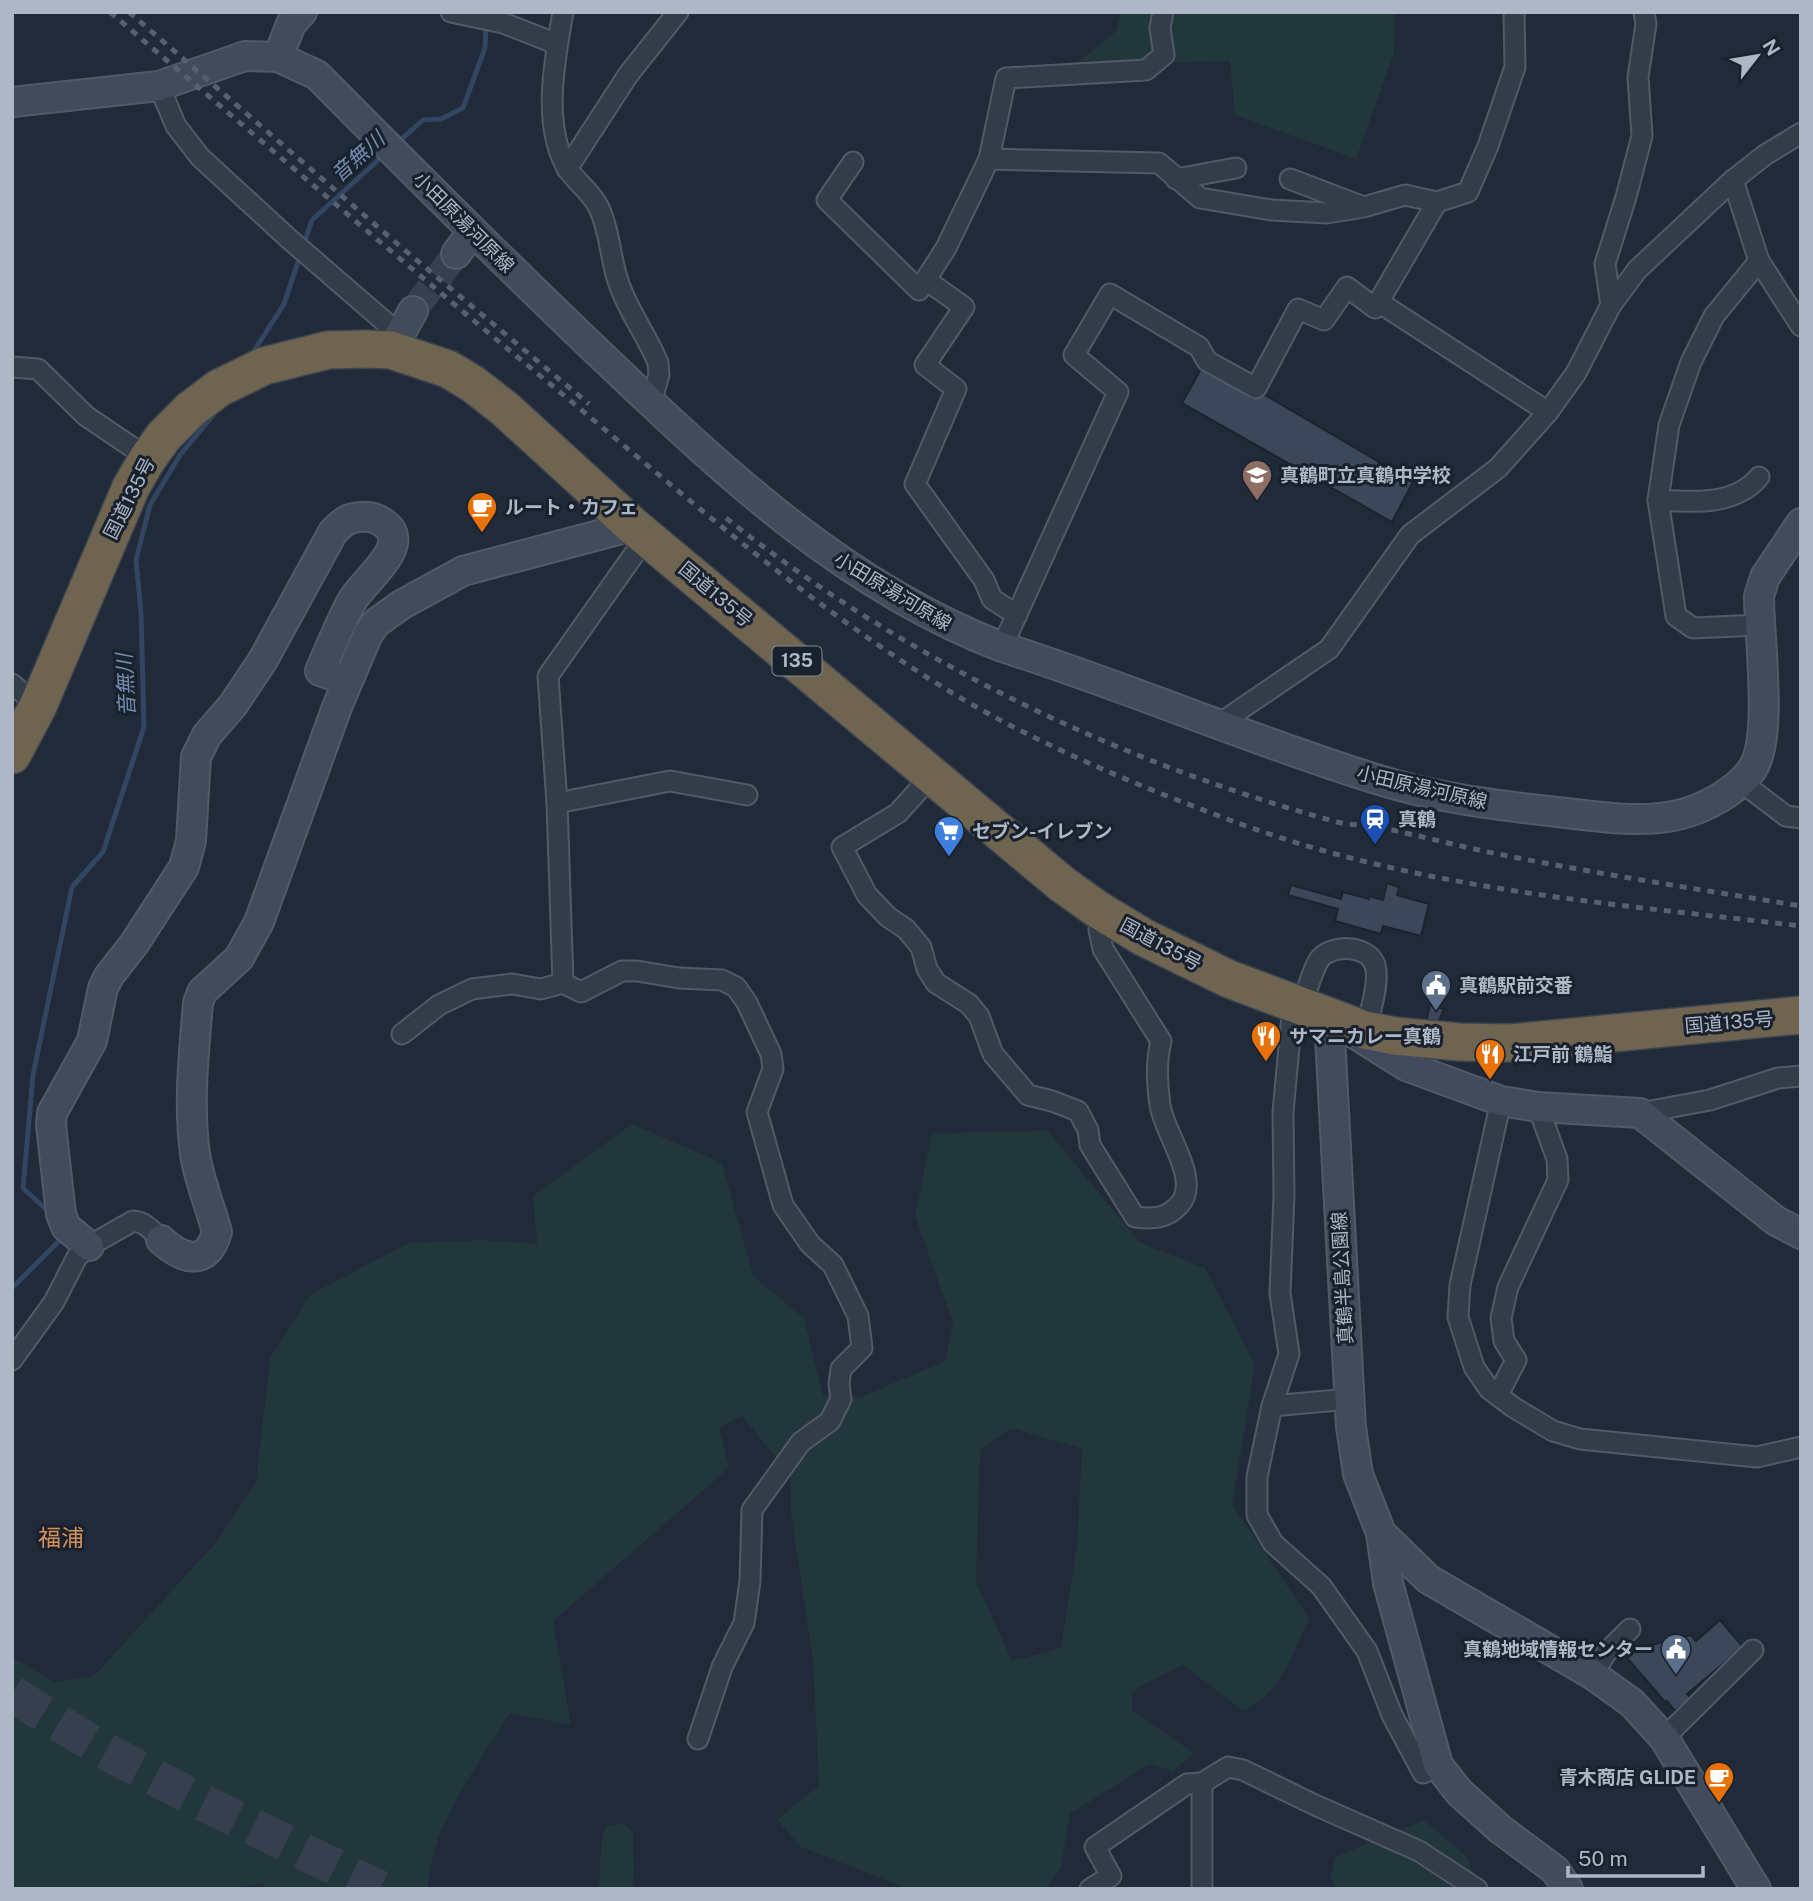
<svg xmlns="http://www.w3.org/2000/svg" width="1813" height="1901" font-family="'Public Sans','Noto Sans JP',sans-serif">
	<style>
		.green { fill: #22373a; fill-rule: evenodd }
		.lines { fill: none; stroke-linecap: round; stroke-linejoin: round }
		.stream { stroke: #324561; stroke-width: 5 }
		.building { fill: #3c4859; stroke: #1b232f; stroke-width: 2 }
		.secondary-tunnel { stroke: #353f4e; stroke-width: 28; stroke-dasharray: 28 14; stroke-linecap: butt }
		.highway-tunnel { stroke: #353f4e; stroke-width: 37; stroke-dasharray: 37 18; stroke-linecap: butt }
		.street-casing { stroke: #515a67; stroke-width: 23 }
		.secondary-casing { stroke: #515a67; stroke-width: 32 }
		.highway-casing { stroke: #3b4450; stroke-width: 40 }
		.street { stroke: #333c49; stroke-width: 19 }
		.secondary { stroke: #414b5c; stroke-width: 28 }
		.highway { stroke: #6f6450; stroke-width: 37 }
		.rail { stroke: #556070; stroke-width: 5; stroke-dasharray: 7 7; stroke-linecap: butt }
		.labels { text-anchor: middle; stroke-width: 6; stroke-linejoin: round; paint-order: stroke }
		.shield { fill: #19212d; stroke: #818a98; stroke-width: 2 }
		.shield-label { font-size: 18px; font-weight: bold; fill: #aeb7c6 }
		.street-label { font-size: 19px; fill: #aeb7c6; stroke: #19212d }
		.poi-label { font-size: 19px; font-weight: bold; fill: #aeb7c6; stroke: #19212d; text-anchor: start }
		.water-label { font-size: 21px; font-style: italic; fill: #748daf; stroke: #19212d }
		.quarter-label { font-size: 23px; fill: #d69158; stroke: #19212d }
	</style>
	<rect width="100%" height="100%" fill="#202a39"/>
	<!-- green -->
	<g class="green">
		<path d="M1122,12h273l-1,41 -38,106 -121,-44 -5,-54 -155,4 41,-34z"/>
		<path d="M632,1124l90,39 31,113 51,42 19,77 38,2 84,-36 8,-38 -38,-107 17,-83 116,-2 91,111 66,26 50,97 -23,139 77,114c-16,33 -29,80 -67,92l-59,-45 -51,26v19l62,43 -21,18 -24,-7 -79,50 -9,53 -15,22h-138l-107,-42 -24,-27 42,-35 -6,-125 -22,-147v-37l-49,-60 -23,12 10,40 -176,153 18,104 -61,-12c-33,54 -79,111 -82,176h-162l-4,-5 -41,5h-209v-232l42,25 40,-6 123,-135 39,-59 14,-124 40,-63 98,-52 76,-3 53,4 -4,-48zM1012,1428l70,21 -5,96 -16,103 -49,13 -36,-79 4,-132z"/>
		<path d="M1424,1820l43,37 9,32h-140l-6,-10 5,-22z"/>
		<path d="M624,1824l9,9 1,41 -2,15h-33l2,-44 5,-20z"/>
	</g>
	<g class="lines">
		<!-- stream -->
		<g class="stream">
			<path d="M397,143l26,-23 18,-1 22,-11 22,-60 1,-23"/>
			<path d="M304,244l8,-24 73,-66"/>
			<path d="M252,354l32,-50 17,-51"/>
			<path d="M50,1213l-27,-25 10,-113 39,-188 31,-35 41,-125 -3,-115 -5,-52 14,-55 30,-50 35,-42"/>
			<path d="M12,1288l48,-48 -1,-6"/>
		</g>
	</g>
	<!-- building -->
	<g class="building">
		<path d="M1202,367l50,31 13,-3 148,87 -21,40 -210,-119z"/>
		<path d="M1387,883l12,4 -2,8 32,9 -8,32 -38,-10 -2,8 -46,-13 3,-12 -50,-14 3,-10 50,14 2,-7 26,7v-3l14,4z"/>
		<path d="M1430,1005l14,4 -7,16 -11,-3z"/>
		<path d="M1720,1620l23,27 -56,47 4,4 -16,13 -8,-10 -1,2 -39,-45 12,-10 52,-13 5,6z"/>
	</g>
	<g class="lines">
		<!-- secondary-tunnel -->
		<path class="secondary-tunnel" d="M413,311l43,-57"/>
		<!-- highway-tunnel -->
		<path class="highway-tunnel" d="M12,1694l91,56 91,48 186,91"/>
		<!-- street casing -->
		<g class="street-casing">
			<g id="street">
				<path d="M451,12l52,11 54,21"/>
				<path d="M563,12c-8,46 -21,111 3,154 8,15 26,26 33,42 11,23 11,49 19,73 9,29 29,54 40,82l1,12 -8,27"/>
				<path d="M159,86l17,40 24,31 88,81 111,96"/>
				<path d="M989,159l17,-81 140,-8 18,-15 -4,-27 3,-16"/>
				<path d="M853,162l-26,38 92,90 27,-42 43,-89 170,4 41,35 71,12 56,3 37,-6 41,-12 32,7 31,-10 20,-46 27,-79 -1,-55"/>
				<path d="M567,169l61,-94 50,-63"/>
				<path d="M1176,179l60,-11"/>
				<path d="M1290,179l71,27"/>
				<path d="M1733,180l26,81 42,65"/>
				<path d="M1759,261l-45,55 -23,46 -22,63 -11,75 18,116 17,12 66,-3"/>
				<path d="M926,280l38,27 -39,58 31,24 -41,95 69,96 8,19 25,16"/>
				<path d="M1380,303l168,109"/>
				<path d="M1611,305l-6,-41 21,-67 16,-61 -4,-59 8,-53 -2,-12"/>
				<path d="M12,367l26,2 48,47 62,42"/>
				<path d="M1658,500c34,2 77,6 101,-23"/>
				<path d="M647,536l-99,140 9,127 6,180 18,9 41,-21h15l42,7 43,2 14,7 11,16 24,51 2,15 -16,43 26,93 27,39 23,21 25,51 4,32 -21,21 -2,15 2,15 -11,22 -29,21 -49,68 -2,71 -6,42 -22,44 -24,72"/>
				<path d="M1002,647l116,-255 -44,-37 36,-61 89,53 8,14 49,27 42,-79 26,11 23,-33 28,21 62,-106"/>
				<path d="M12,684l26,22"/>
				<path d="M1219,724l110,-75 81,-114 88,-67 50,-56 28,-39 35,-68 26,-35 96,-90 32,-25 36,-22"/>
				<path d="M933,774l-35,39 -56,34 25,48 21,22 18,12 15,18 6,22 9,14 33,21 10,12 14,38 35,41 24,6 26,10 10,19 2,15 45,72c17,2 32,2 44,-12 23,-25 -15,-71 -19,-100 -3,-20 -4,-44 1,-64l-58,-92 -4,-19 9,-14"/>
				<path d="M1740,781l46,35 15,2"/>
				<path d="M557,803l113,-22 77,14"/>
				<path d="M1293,1004l-10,108 1,84 -4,97 9,61 -17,52 -15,71v38l16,28 48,43 46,65 25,64 31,58 15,-8"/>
				<path d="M1301,1007c6,-15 10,-34 18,-47 11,-16 49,-16 56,5 5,16 -5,49 -10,65"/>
				<path d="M402,1034l37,-29 33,-16 40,-5 29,5 22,-6"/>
				<path d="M1501,1101l-41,184 -2,32 16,50 15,22 24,18 40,24 27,8 177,18 44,-10"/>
				<path d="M1640,1113l70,-13 68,-22 23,-2"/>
				<path d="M12,1360l42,-58 23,-45 12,-11 44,-25c13,1 19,10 28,19"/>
				<path d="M1498,1395l18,-35 -12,-19 -3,-23 7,-31 50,-107 -1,-21 -19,-52"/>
				<path d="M1272,1406l77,-7"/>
				<path d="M1593,1675l13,-22 24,-24"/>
				<path d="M1664,1738l89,-88"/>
				<path d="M1090,1889l21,-13 -16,-29 92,-63 15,-1 26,-16 15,3 72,35 104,46 58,38"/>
				<path d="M1202,1889v-106"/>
			</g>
		</g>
		<!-- secondary casing -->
		<g class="secondary-casing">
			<g id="secondary">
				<path d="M278,57l13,-33 11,-12"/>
				<path d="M12,102l147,-16 86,-30 33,1 39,18c95,96 191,192 290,286 120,114 239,226 395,286 126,40 248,93 374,132 59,19 120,26 181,33 40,4 82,12 121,3 26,-6 60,-24 75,-47 20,-32 6,-131 6,-172l6,-19 36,-54"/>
				<path d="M456,254l16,-22"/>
				<path d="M391,350l22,-39"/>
				<path d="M1329,1018l22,409 7,47 23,59 47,46 165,96 39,28 32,35 92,151"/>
				<path d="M1352,1032l54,34 95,35 37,6 102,6 136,108 25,13"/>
				<path d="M161,1240c21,19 46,28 56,-8 -7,-26 -18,-52 -22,-78 -7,-51 -1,-101 3,-151l4,-11 37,-34 20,-36 78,-215 31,-73 8,-11 25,-18 62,-34 170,-45"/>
				<path d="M89,1246l-23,-19 -5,-13 -10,-89 1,-12 40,-72 11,-53 6,-12 25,-32 50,-77 7,-26 5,-84 11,-22 26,-30 30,-45 70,-128c9,-9 15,-15 28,-15 9,-1 18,2 25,8 26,21 -24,57 -34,76 -12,22 -22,47 -32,70l28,10"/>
				<path d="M1381,1533l7,50 50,182 21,27 41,37 55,41 13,19"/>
			</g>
		</g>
		<!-- highway casing -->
		<g class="highway-casing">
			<path id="highway" d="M12,755l26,-49 93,-219 17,-29 16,-22 27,-27 28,-21 45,-22 64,-16 38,-1 25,1 57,19 25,15 32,25 128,117 429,358 35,25 46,28 86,42 136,51 30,6 64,6 51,1 291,-28"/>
		</g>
		<!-- street -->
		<use href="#street" class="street"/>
		<!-- secondary -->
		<use href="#secondary" class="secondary"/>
		<!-- highway -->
		<use href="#highway" class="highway"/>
		<!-- rail -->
		<g class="rail">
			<path d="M110,12c154,131 306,262 462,390 122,102 241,206 377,289 93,56 196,98 297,135 178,64 369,78 555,100"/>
			<path d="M129,12l272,235 188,157"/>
			<path d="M726,518c179,142 391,244 611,304 15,4 31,2 46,6 42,9 83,20 125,28 97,19 195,34 293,50"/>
		</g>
	</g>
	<!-- icons -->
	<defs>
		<g id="school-pin" transform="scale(1.575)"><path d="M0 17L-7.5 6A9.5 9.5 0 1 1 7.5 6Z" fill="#8d6e63" stroke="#19212d"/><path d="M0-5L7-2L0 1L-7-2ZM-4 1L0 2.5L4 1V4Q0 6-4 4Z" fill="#fff"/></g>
		<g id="cafe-pin" transform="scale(1.575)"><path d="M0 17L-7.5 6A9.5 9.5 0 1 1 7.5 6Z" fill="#e8710a" stroke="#19212d"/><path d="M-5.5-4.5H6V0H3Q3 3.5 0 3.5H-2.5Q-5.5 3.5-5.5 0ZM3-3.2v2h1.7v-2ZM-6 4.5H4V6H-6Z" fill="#fff"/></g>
		<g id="station-pin" transform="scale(1.575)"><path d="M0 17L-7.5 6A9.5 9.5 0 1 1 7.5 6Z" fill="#1a4fb4" stroke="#19212d"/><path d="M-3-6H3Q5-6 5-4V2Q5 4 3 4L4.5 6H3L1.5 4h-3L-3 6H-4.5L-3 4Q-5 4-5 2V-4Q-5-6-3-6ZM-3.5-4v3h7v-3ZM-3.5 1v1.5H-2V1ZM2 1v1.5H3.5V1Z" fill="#fff"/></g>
		<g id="supermarket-pin" transform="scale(1.575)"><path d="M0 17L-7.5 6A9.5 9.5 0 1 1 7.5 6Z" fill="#3f7fe0" stroke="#19212d"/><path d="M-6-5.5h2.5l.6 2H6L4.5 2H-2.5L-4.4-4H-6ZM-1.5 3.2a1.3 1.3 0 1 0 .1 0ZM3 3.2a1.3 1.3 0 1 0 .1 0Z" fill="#fff"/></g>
		<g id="civic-pin" transform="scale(1.575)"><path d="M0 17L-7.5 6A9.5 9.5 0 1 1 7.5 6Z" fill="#5c6f8a" stroke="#19212d"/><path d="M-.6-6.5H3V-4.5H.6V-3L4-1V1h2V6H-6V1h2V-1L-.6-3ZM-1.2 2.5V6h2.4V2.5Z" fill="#fff"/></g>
		<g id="restaurant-pin" transform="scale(1.575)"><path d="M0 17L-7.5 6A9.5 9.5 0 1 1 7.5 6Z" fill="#e8710a" stroke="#19212d"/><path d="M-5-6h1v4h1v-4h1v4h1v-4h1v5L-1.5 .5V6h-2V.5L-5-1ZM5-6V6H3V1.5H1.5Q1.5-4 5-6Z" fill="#fff"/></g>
	</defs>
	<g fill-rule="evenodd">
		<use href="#school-pin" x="1257" y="475"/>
		<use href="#cafe-pin" x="482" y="507"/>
		<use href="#station-pin" x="1375" y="819"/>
		<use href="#supermarket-pin" x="949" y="831"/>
		<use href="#civic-pin" x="1436" y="985"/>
		<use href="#restaurant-pin" x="1266" y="1036"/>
		<use href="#restaurant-pin" x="1490" y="1054"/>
		<use href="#civic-pin" x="1676" y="1649"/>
		<use href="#cafe-pin" x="1719" y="1777"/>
	</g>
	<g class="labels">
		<!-- shield labels -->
		<rect class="shield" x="772.5" y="646.5" width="49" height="29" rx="5"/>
		<g class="shield-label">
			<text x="797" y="667">135</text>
		</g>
		<!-- street labels -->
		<g class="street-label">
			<text transform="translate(464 222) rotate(45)" y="7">小田原湯河原線</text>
			<text transform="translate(129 498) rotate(-63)" y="7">国道135号</text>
			<text transform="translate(893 591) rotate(31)" y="7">小田原湯河原線</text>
			<text transform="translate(716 594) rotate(40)" y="7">国道135号</text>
			<text transform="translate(1422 787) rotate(13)" y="7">小田原湯河原線</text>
			<text transform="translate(1161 944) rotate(28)" y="7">国道135号</text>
			<text transform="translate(1729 1022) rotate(-5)" y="7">国道135号</text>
			<text transform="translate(1342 1278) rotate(-93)" y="7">真鶴半島公園線</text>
		</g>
		<!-- poi labels -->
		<g class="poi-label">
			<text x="1280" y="482">真鶴町立真鶴中学校</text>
			<text x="505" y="514">ルート・カフェ</text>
			<text x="1398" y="826">真鶴</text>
			<text x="972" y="838">セブン-イレブン</text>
			<text x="1459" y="992">真鶴駅前交番</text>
			<text x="1289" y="1043">サマニカレー真鶴</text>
			<text x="1513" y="1061">江戸前 鶴鮨</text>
			<text x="1653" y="1656" text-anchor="end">真鶴地域情報センター</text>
			<text x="1696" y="1784" text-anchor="end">青木商店 GLIDE</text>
		</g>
		<!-- water labels -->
		<g class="water-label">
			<text transform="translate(358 157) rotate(-42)" y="7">音無川</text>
			<text transform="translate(126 685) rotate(-93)" y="7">音無川</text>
		</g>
		<!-- quarter labels -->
		<g class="quarter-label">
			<text x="61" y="1546">福浦</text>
		</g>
	</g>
	<!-- border -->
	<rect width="1813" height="1901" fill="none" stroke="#aeb7c6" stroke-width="28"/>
	<!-- north arrow -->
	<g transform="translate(1757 56) rotate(59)" stroke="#19212d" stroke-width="5" paint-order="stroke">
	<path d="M0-5L12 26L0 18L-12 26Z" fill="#aeb7c6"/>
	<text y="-10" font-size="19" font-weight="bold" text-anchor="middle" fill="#aeb7c6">N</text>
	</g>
	<!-- scale -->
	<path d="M1568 1866v10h135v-10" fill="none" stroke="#aeb7c6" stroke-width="3.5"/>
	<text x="1578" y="1866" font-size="21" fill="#aeb7c6" stroke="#19212d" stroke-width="5" paint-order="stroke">50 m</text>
</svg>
